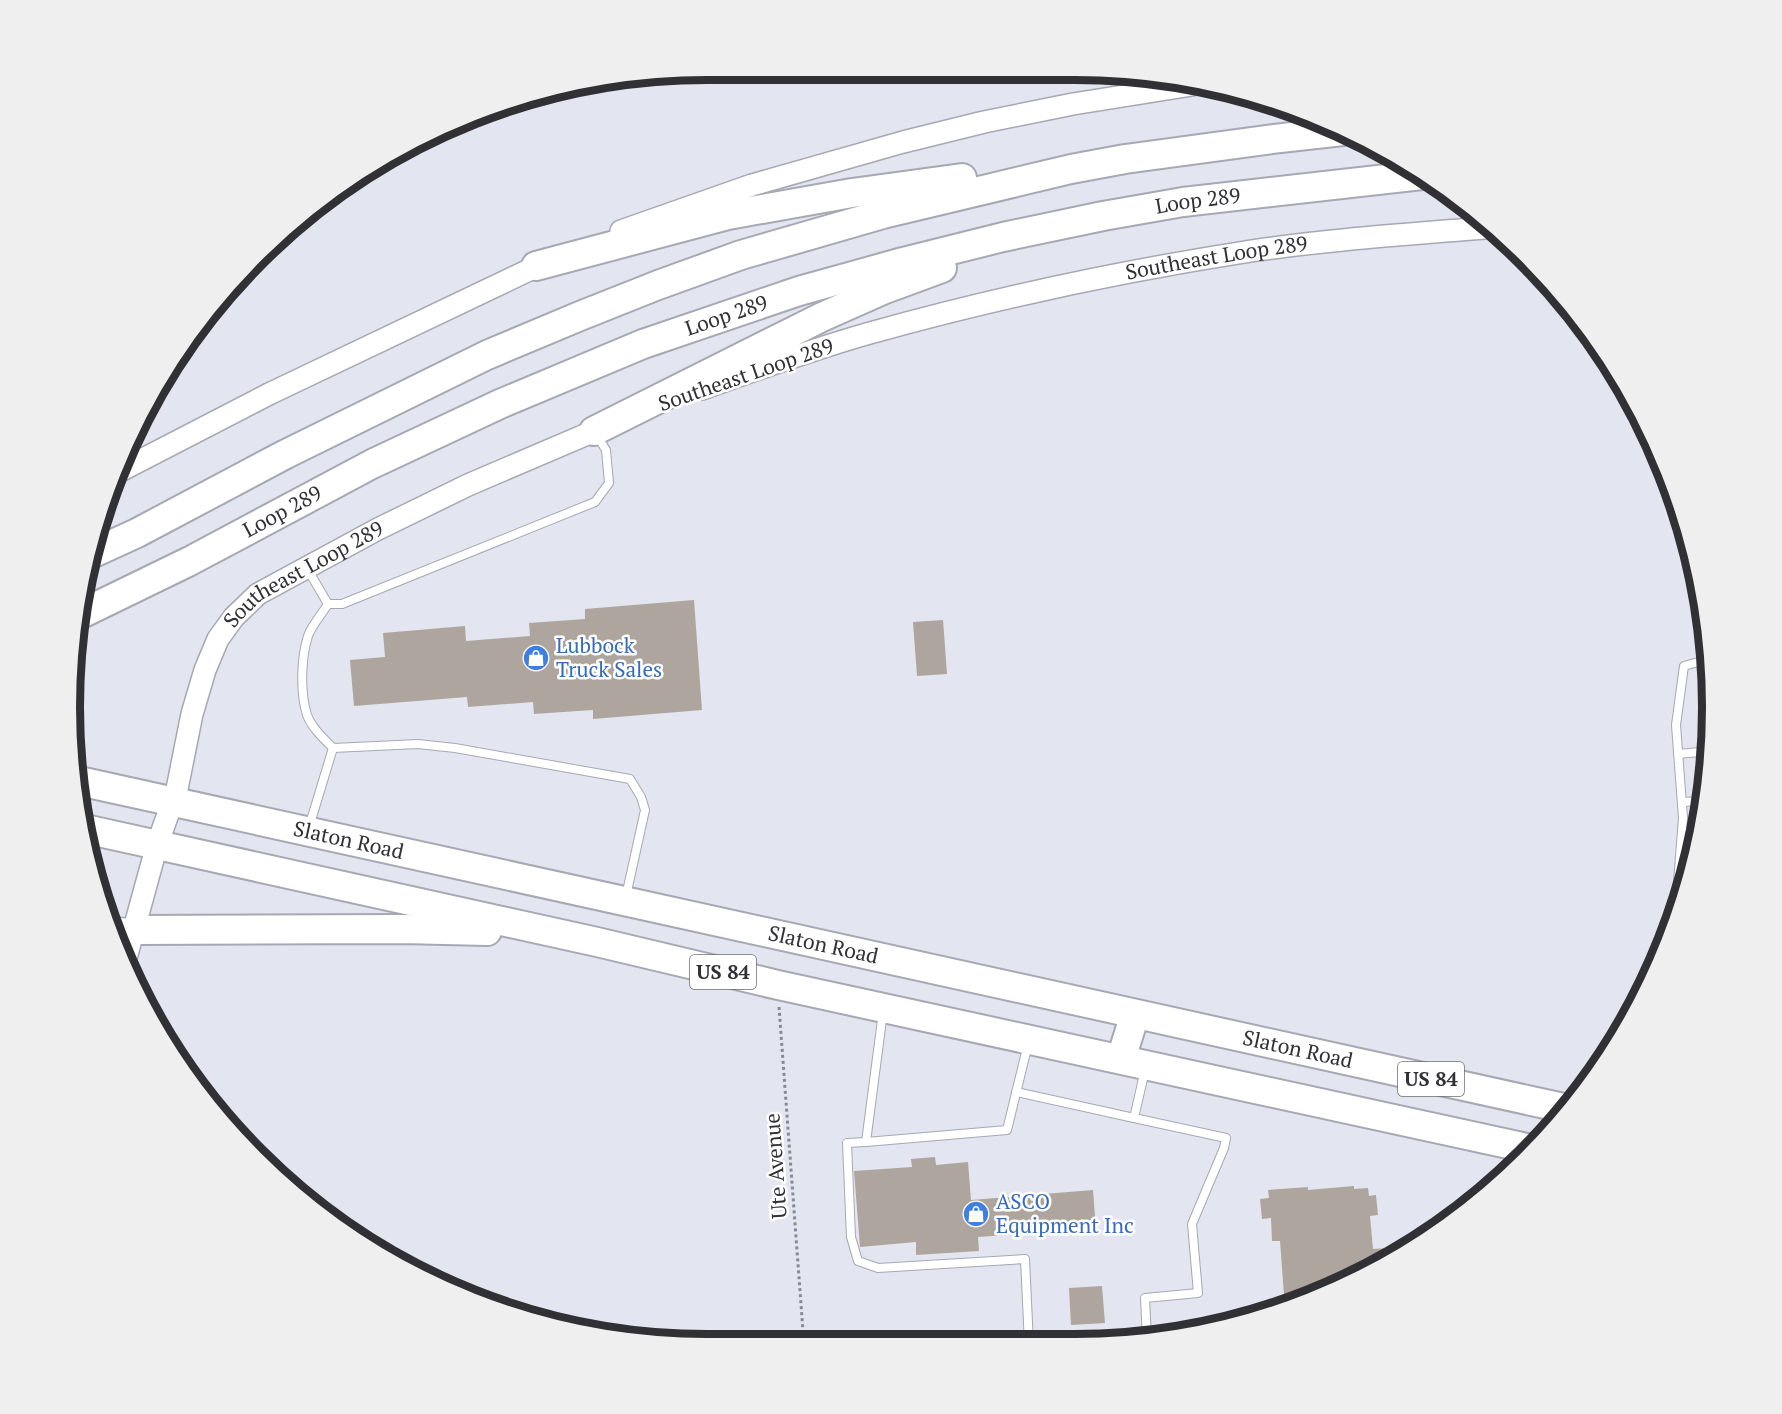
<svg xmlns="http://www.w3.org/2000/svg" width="1782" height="1414" font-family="'PT Serif',serif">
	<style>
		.building { fill: #aea69e }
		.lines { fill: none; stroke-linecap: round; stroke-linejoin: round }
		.lane-casing { stroke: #a6a8b3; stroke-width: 10 }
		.secondary-casing { stroke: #a6a8b3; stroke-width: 24 }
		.highway-casing { stroke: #a6a8b3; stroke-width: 32 }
		.path { stroke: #898a91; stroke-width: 3; stroke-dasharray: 3 3; stroke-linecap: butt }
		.lane { stroke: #fff; stroke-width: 8 }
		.secondary { stroke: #fff; stroke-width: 21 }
		.highway { stroke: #fff; stroke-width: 28 }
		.labels { text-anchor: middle; stroke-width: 5; stroke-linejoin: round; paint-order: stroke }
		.shield { fill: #fff; stroke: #6f6f72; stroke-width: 1.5 }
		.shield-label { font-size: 20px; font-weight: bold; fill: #313135 }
		.street-label { font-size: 21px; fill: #313135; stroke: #fff }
		.shop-label { font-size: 21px; fill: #366cbe; stroke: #fff; text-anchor: start }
		.rim { fill: none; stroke: #313135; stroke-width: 8 }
	</style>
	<rect width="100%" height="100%" fill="#e3e5f0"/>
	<!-- building -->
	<g class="building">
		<path d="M694,600l8,110 -109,9v-9l-59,4 -1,-12 -65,5 -1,-10 -113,9 -4,-46 35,-3 -2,-24 82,-7 1,15 64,-5 -1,-13 56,-4v-10z"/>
		<path d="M943,620l4,54 -30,2 -4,-54z"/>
		<path d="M935,1157l1,8 32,-3 3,38 122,-10 3,39 -118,8 1,14 -63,4v-13l-56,5 -6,-76 58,-4 -1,-8z"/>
		<path d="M1354,1186v3l14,-1 1,8 7,-1 2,20 -8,1 3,33 16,-1 1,13 -69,32 -37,2 -4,-54h-8l-1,-23 -9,1 -2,-20 9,-1 -1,-8 40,-3v3z"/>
		<path d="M1102,1286l3,37 -34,2 -2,-37z"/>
	</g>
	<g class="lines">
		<!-- lane casing -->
		<g class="lane-casing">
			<g id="lane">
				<path d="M308,570l20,34h14l253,-102 14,-19 -3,-33 -10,-16"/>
				<path d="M328,604c-6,10 -16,21 -20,32 -7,21 -8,57 -1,79 5,13 16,23 26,33l85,-4 37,4 175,31 11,18 4,13 -19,86"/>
				<path d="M1678,754l33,-3"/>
				<path d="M1682,802l21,-1"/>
				<path d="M309,827l24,-79"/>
				<path d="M1678,882l10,-1"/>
				<path d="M1680,902l-2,-20 5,-64 -7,-93 8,-59 25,-7"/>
				<path d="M883,1012l-17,130 -19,1 4,94 7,24 20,7 147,-9 4,85"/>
				<path d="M1145,1070l-11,48 92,20 -2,10 -32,76 6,69 -53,5 2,40"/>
				<path d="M1016,1092l118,26"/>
				<path d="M866,1142l141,-12 21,-86"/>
				<path d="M1111,1344l11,-1"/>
			</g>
		</g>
		<!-- secondary casing -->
		<g class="secondary-casing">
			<g id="secondary">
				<path d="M621,231l131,-46 151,-43 81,-20 89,-18 119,-19"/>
				<path id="s1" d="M702,389c56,-20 111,-40 168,-56 125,-35 253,-62 381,-82 81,-12 163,-17 244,-24"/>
				<path d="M120,471l149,-77 279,-133"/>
				<path d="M114,928l21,2"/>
				<path id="s2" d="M126,958l31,-113 20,-56 15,-75 13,-44 13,-31 16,-22 24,-23 120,-65 90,-44 138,-59"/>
			</g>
		</g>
		<!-- highway casing -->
		<g class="highway-casing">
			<g id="highway">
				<path d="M536,266l192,-51 124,-22 110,-15"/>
				<path d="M594,431l228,-114 63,-28 57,-21"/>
				<path d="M89,555l48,-22 149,-79 201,-99 93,-39 78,-31 83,-30 142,-41 188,-45 54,-10 148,-20 70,-8"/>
				<path id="s3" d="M81,614l109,-53 182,-97 128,-60 143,-60 156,-53 104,-29 100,-25 100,-21 80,-14 239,-27"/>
				<path id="s4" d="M79,781l1489,328"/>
				<path d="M85,829l512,113 181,43 753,164"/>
				<path d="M135,930l267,-1 85,2"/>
				<path d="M1121,1059l14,-45"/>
			</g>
		</g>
		<!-- path -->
		<path class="path" d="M779,1007l25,338"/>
		<!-- lane -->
		<use href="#lane" class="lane"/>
		<!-- secondary -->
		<use href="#secondary" class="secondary"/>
		<!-- highway -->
		<use href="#highway" class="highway"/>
	</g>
	<!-- icons -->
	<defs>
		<g id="shop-disc" transform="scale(1.35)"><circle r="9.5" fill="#3f7fe0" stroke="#fff"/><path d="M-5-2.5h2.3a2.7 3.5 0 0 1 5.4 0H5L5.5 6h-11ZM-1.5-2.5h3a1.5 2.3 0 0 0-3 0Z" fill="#fff"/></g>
	</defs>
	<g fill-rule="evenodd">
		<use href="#shop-disc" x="536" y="658"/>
		<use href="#shop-disc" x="976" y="1214"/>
	</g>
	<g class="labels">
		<!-- shield labels -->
		<g class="shield">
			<rect x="690" y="955" width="66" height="34" rx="4.5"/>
			<rect x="1398" y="1062" width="66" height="34" rx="4.5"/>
		</g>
		<g class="shield-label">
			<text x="723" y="979">US 84</text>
			<text x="1431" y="1086">US 84</text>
		</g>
		<!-- street labels -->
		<g class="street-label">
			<text dy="7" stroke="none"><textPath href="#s3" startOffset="1198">Loop 289</textPath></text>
			<text dy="7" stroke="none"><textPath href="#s1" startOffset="532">Southeast Loop 289</textPath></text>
			<text dy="7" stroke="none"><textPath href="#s3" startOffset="712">Loop 289</textPath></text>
			<text transform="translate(746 375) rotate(-19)" y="7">Southeast Loop 289</text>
			<text dy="7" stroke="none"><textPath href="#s3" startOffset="226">Loop 289</textPath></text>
			<text dy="7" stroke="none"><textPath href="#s2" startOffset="442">Southeast Loop 289</textPath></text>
			<text dy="7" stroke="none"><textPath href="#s4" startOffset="276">Slaton Road</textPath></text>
			<text dy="7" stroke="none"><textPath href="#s4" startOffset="762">Slaton Road</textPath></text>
			<text dy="7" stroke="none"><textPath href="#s4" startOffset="1248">Slaton Road</textPath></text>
			<text transform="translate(776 1166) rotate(-94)" y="7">Ute Avenue</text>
		</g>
		<!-- shop labels -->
		<g class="shop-label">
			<text x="556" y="653">Lubbock<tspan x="556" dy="24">Truck Sales</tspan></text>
			<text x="996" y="1209">ASCO<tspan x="996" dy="24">Equipment Inc</tspan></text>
		</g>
	</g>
	<!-- crop -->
	<path d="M0 0H1782V1414H0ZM707 80H1075A627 627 0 0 1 1702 707V707A627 627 0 0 1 1075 1334H707A627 627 0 0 1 80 707V707A627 627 0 0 1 707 80Z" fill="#efefef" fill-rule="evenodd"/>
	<path class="rim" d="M707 80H1075A627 627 0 0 1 1702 707V707A627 627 0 0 1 1075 1334H707A627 627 0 0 1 80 707V707A627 627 0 0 1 707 80Z"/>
</svg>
